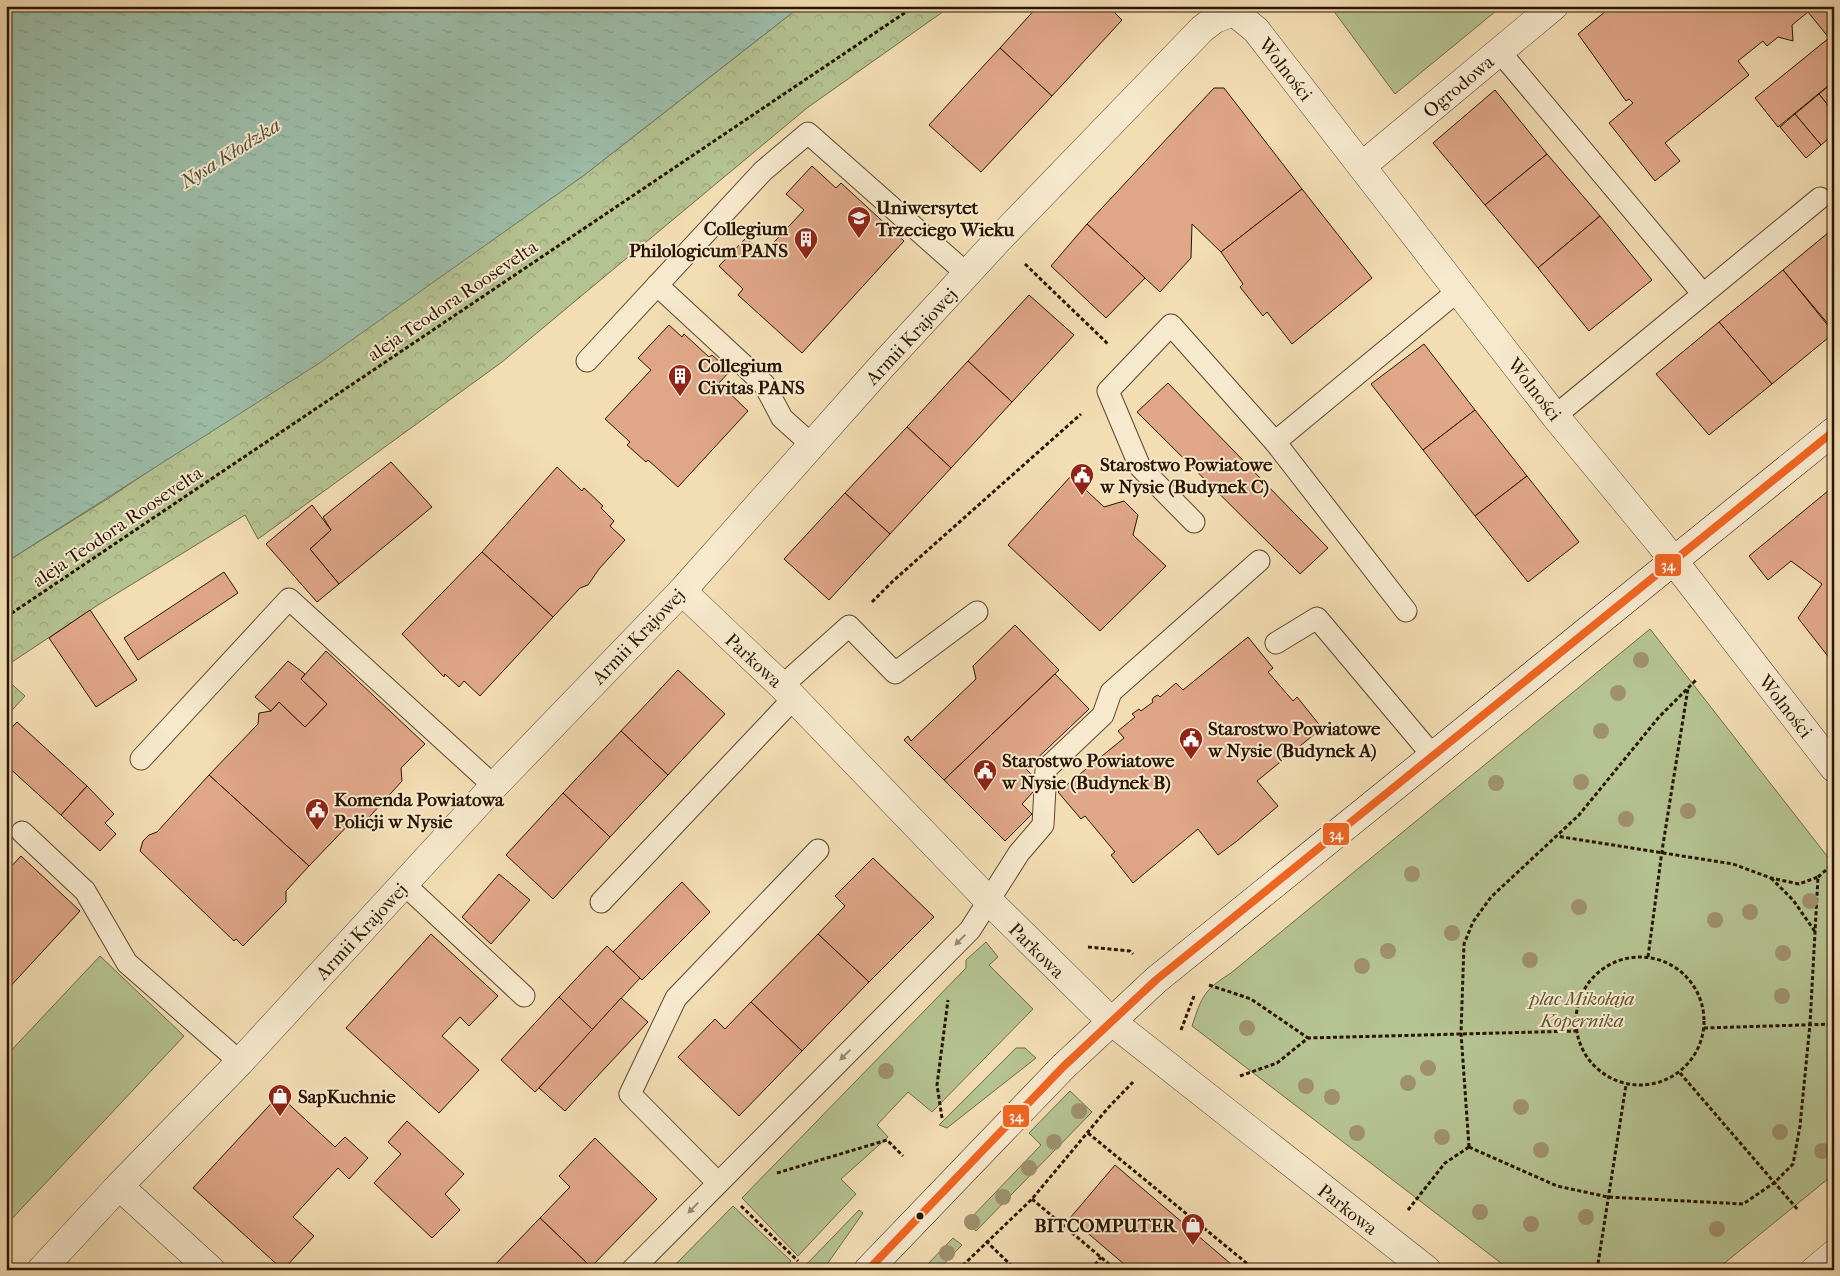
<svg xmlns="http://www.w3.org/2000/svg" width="1840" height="1276" font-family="'IM FELL French Canon',serif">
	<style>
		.green { fill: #b5c291; stroke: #6f6b48 }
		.forest { fill: url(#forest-crowns); stroke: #6f6b48 }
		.water { fill: url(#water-ripples); stroke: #6f7965 }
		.building { fill: #dfa688; stroke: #291400 }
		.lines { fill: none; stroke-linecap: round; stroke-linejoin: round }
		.lane-casing { stroke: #5c462d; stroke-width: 23 }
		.street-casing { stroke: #5c462d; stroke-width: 29 }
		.secondary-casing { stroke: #291400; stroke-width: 29 }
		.path { stroke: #291400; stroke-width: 3; stroke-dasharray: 4 2.5; stroke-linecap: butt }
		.lane { stroke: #f7e9ce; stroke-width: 21 }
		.street { stroke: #f7e9ce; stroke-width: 28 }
		.secondary { stroke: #f7e9ce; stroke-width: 28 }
		.bus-1-casing { stroke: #f7e9ce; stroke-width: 11 }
		.bus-1 { stroke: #f26522; stroke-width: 8 }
		.tree { fill: #9f906d }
		.oneway { fill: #9a8971 }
		.bus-dot { fill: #291400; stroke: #f7e9ce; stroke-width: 2 }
		.labels { text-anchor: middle; stroke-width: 4; stroke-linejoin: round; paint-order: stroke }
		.street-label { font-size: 19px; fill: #291400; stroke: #f7e9ce }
		.poi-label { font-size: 19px; font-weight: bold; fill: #291400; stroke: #f7e9ce; text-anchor: start }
		.park-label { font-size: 19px; font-style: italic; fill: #5a5133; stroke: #f7e9ce }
		.water-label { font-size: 20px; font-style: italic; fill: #524f3b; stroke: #f7e9ce }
		.line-badge { stroke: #f7e9ce; stroke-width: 2 }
		.badge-label { font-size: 14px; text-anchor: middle; font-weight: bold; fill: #fff }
	</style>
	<defs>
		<pattern id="forest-crowns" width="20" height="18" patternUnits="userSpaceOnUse" patternTransform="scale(1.25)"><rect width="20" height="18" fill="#b5c291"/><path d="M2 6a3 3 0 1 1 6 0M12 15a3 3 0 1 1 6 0" fill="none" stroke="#9ca67b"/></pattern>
		<pattern id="water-ripples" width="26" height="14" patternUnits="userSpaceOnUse" patternTransform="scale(1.25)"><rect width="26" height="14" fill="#9dbda8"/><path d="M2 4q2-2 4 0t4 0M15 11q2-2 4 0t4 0" fill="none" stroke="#87a28f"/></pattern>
	</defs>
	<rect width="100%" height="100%" fill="#f3ddb3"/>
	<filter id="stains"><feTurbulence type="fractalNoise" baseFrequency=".004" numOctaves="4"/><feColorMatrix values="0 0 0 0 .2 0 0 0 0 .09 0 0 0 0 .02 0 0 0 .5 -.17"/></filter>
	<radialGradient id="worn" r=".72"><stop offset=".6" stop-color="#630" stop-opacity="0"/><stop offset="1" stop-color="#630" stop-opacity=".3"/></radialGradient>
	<!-- green -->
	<g class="green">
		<path d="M1330,6h172l-107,88z"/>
		<path d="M1650,629l184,236v309l-118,96h-206l-318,-244c10,-30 12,-36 39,-53z"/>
		<path d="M986,942l12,15 -9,8 44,44 -101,103 -24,-20 -31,33 11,12 -47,42 15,15 -58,62 -56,-58 224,-230v-8z"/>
		<path d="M100,956l84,80 -178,189v-169z"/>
		<path d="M1016,1048h9l11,10 -89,70 -8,-3z"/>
		<path d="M1070,1091l22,21 -116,119 -9,-9 74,-77 -12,-12z"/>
		<path d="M733,1206l58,55 -8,9h-113z"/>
		<path d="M859,1210l4,3 -40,57h-22z"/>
		<path d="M953,1238l9,7 -24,25h-16z"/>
	</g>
	<!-- forest -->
	<g class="forest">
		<path d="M801,6h150l-144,102 -305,254 -244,177 -13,-24 -147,90 -92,61v-104l106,-66 471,-320z"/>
		<path d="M6,679l19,17 -19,21z"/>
	</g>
	<!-- water -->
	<path class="water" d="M6,6h795l-218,170 -265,188 -312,198z"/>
	<!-- building -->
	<g class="building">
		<path d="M1038,6h70l14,14 -70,76 -52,-48z"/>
		<path d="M1612,6h222v28l-5,4 -21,-26 -16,13 1,16 -15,-4 -11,9 -4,-5 -25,20 11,14 -84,68 15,18 -25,20 -46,-58 24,-20 -4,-4 -3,2 -48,-67z"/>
		<path d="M1834,34v47l-56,46 -23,-29z"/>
		<path d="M1000,48l52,48 -71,76 -52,-47z"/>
		<path d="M1831,84l3,3v26l-15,-19z"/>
		<path d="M1214,88h10l78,101 -81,63 -29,-28 -1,34 -31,34 -73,-68z"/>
		<path d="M1495,90l52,64 -62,51 -52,-62z"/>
		<path d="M1819,94l15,19v21l-13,11 -26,-31z"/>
		<path d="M1795,114l26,31 -15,13 -26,-31z"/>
		<path d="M1547,154l53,62 -62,52 -53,-63z"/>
		<path d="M812,166l24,22 5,-5 63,58 -102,112 -64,-58 5,-6 -24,-23 27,-28 17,16 41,-44 -18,-16z"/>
		<path d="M1302,189l70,89 -80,66 -25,-32 -4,4 -23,-29 3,-3 -22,-32z"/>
		<path d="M1600,216l52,64 -63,51 -51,-63z"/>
		<path d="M1087,224l58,54 -39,40 -55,-52z"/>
		<path d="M1834,228v103l-51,-61z"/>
		<path d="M1783,270l51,63 -62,51 -53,-62z"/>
		<path d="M1029,295l45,40 -62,67 -44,-41z"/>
		<path d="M1719,322l53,62 -63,51 -53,-61z"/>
		<path d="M669,325l13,12 2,-3 25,23 3,-2 18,16 -11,12 29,28 -70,76 -30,-27 -2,2 -19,-17 3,-3 -25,-23 46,-49 -13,-12z"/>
		<path d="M1424,344l51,66 -52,40 -52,-66z"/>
		<path d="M968,361l44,41 -61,66 -44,-41z"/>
		<path d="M1168,383l160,165 -28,26 -163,-162z"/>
		<path d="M1475,410l52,66 -52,40 -52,-66z"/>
		<path d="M907,427l44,41 -61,66 -45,-41z"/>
		<path d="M391,462l41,45 -93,77 -29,-35 21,-19 -8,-13z"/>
		<path d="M557,467l25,24 2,-3 19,18 -2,2 13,13 -4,5 15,14 -26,29 -11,16 -8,3 -27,29 -71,-65z"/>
		<path d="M1071,476l33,31 20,-6 14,14 -5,20 33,31 -66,65 -92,-86z"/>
		<path d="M1527,476l52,66 -51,40 -53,-66z"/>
		<path d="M1834,486v178l-36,-46 24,-34 -31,-23 -23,19 -19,-24z"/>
		<path d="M845,493l45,41 -61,66 -45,-41z"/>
		<path d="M312,505l19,25 -21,19 29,35 -22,18 -51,-58z"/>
		<path d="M482,552l71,65 -73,79 -16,-15 -5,6 -14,-13 -1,3 -42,-43z"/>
		<path d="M224,572l14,21 -100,67 -14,-22z"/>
		<path d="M90,610l47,70 -41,27 -47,-69z"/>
		<path d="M1015,625l44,45 -115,110 -40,-40 4,-4 3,5 65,-62 -3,-13z"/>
		<path d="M1248,637l25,31 -5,4 25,29 4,-4 25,31 -65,53 21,25 -41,35 -19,14 -20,-26 -65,54 -22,-28 4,-3 -30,-36 -4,3 -23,-27 66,-54 -6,-7 17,-14 -3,-3 7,-5 2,2 12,-9 -1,-2 2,-3 4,-2 2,2 16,-14 7,7z"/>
		<path d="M326,651l99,93 -24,24 1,13 -40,44 -7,-7 -46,48 -100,-91 49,-51 1,-11 12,-2 8,-9 26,25 22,-23 -26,-25z"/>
		<path d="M288,661l17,13 -4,5 26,25 -22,23 -26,-25 -8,9 -16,-14z"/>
		<path d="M678,670l47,44 -57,61 -47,-44z"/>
		<path d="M1055,674l34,35 -63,60 6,6 -6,6 8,10 -12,13 10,10 -27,27 -61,-61z"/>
		<path d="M17,722l70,64 -26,29 -55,-50v-31z"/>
		<path d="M621,731l47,44 -58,62 -47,-44z"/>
		<path d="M209,775l100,91 -23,25v11l-43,44 -7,-7 -2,2 -94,-90 3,-10 6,-6 8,-3z"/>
		<path d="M87,786l27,28 -9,9 11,11 -16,17 -39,-36z"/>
		<path d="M563,793l47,44 -57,62 -47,-44z"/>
		<path d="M21,856l59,55 -74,80v-119z"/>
		<path d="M873,858l61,59 -65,65 -51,-48 27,-28 -10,-10z"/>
		<path d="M499,874l31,26 -39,44 -29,-27z"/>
		<path d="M682,882l28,30 -68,68 -29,-28z"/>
		<path d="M431,934l67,62 -29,30 -9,-9 -18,19 37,34 -40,43 -93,-85z"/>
		<path d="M818,934l51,48 -67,69 -51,-49z"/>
		<path d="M607,946l33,32 -48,52 -33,-33z"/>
		<path d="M559,997l34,33 -58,62 -34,-32z"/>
		<path d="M621,998l27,24 -83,89 -26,-23z"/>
		<path d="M751,1002l51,49 -63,65 -61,-59 37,-38 10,10z"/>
		<path d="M279,1095l56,52 10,-10 23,21 -19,21 -11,-11 -45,49 21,19 -31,34 -90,-82z"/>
		<path d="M407,1121l57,53 -19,20 15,16 -28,28 -58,-55 27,-29 -13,-12z"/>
		<path d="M595,1138l62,61 -66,68 -51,-49 30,-31 -11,-11z"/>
		<path d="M1115,1165l123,105h-107l-61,-52z"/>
		<path d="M540,1218l51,49 -2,3h-99z"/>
	</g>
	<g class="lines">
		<!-- lane casing -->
		<g class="lane-casing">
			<g id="lane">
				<path d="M1500,52l203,242"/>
				<path d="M657,285l107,99 18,34 30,27"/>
				<path d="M587,361l176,-190 45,-38 159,141"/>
				<path d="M1555,416l265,-218"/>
				<path d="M1275,442l131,169"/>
				<path d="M1194,522l-54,-55 -32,-76 63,-66 104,117 184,-152"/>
				<path d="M1276,643l41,-25 116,138"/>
				<path d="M782,686l67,-60 46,47 82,-61"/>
				<path d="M141,759l148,-160 205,187"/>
				<path d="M22,832l63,59 42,72 113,99"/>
				<path d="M404,884l120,112"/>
				<path d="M601,902l193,-204"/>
				<path d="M718,1183l-88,-89 46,-96 142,-148"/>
				<path d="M632,1270l338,-340 49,-77 24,-28 3,-56 57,-54 8,-23 148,-131"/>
			</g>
		</g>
		<!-- street casing -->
		<g class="street-casing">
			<g id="street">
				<path d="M1234,12l22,18 299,386 104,126 175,226"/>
				<path d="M1362,166l192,-160"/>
				<path d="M682,591l100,95 207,215 122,120 316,249"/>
				<path d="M119,1186l92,84"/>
				<path d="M41,1270l78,-84 121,-124 254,-276 188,-195 200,-225 117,-127 203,-210 13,-10 19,-7 2,-6"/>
				<path d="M1815,1270l19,-16"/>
			</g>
		</g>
		<!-- secondary casing -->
		<g class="secondary-casing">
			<path id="secondary" d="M868,1270l195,-203 93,-87 678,-549"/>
		</g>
		<!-- path -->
		<g class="path">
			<path d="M1025,264l84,81"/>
			<path d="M872,602l21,-21 188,-167"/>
			<path d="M6,617l909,-611"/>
			<path d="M1818,877l16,-14"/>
			<path d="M1771,878l22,22 23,33"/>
			<path d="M1088,947l42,4 3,3"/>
			<circle cx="1640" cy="1021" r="64"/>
			<path d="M1648,957l14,-106 26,-163"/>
			<path d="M1209,985l42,14 57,39"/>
			<path d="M1704,1028l130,-4"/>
			<path d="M1181,1030l13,-34"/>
			<path d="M1680,1073l118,137"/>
			<path d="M1240,1076l37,-13 31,-25 268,-7"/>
			<path d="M942,1118l-5,-33 11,-85"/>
			<path d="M1088,1133l167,137"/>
			<path d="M1469,1147l88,39 51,11 135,7 31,-21 19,-19 7,-38 10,-102 8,-147 -19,7 -28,-6 -38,-14 -177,-28"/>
			<path d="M1469,1147l-8,-114 3,-89 9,-22 18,-25 88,-82 80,-98 38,-38"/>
			<path d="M777,1173l110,-33 16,16"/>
			<path d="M1032,1199l84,71"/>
			<path d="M741,1206l57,55"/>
			<path d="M1408,1210l37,-47 24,-16"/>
			<path d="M986,1241l30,29"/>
			<path d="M958,1270l74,-71 75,-90 26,-27"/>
			<path d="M1091,1270l10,-13"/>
			<path d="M1597,1270l29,-185"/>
		</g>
		<!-- lane -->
		<use href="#lane" class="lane"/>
		<!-- street -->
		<use href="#street" class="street"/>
		<!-- secondary -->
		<use href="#secondary" class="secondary"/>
		<!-- bus-1 casing -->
		<g class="bus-1-casing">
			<path id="bus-1" d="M868,1270l195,-203 93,-87 678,-549"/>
		</g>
		<!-- bus-1 -->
		<use href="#bus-1" class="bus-1"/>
	</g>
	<!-- trees -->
	<g class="tree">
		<circle cx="1641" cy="660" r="8"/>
		<circle cx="1618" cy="693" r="8"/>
		<circle cx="1601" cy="731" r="8"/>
		<circle cx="1581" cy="782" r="8"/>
		<circle cx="1496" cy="783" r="8"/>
		<circle cx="1688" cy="811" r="8"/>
		<circle cx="1626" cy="819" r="8"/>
		<circle cx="1412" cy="874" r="8"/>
		<circle cx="1810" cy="901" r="8"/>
		<circle cx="1579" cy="907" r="8"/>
		<circle cx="1750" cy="912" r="8"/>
		<circle cx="1715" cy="920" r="8"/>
		<circle cx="1452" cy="933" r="8"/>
		<circle cx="1388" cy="951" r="8"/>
		<circle cx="1783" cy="953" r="8"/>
		<circle cx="1530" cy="960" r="8"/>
		<circle cx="1362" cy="966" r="8"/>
		<circle cx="1782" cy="996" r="8"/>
		<circle cx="1247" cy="1028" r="8"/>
		<circle cx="1428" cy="1068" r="8"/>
		<circle cx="886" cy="1071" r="8"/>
		<circle cx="1408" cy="1083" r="8"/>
		<circle cx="1306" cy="1086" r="8"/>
		<circle cx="1332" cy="1097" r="8"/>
		<circle cx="1521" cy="1107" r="8"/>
		<circle cx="1079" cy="1111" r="8"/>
		<circle cx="1780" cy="1132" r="8"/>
		<circle cx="1357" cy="1133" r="8"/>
		<circle cx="1442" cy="1137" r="8"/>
		<circle cx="1054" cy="1142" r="8"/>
		<circle cx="1541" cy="1150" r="8"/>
		<circle cx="1822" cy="1151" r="8"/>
		<circle cx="1029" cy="1168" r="8"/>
		<circle cx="1003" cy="1197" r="8"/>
		<circle cx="1480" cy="1212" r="8"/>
		<circle cx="1586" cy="1217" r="8"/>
		<circle cx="972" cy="1222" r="8"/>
		<circle cx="1531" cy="1224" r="8"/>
		<circle cx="1717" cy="1229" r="8"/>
		<circle cx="947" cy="1253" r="8"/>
	</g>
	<!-- one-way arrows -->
	<defs><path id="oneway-solid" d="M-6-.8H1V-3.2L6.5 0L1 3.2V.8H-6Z" transform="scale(1.25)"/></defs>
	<g class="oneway">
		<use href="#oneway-solid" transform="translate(960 940) rotate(135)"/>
		<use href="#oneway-solid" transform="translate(845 1055) rotate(135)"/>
		<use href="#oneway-solid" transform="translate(693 1208) rotate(134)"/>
	</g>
	<!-- icons -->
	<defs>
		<g id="university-pin" transform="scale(1.25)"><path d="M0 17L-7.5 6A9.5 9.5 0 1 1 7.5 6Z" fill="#8f2418" stroke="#f7e9ce"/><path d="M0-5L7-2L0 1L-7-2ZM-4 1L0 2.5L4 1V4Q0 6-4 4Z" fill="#fff"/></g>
		<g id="building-pin" transform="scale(1.25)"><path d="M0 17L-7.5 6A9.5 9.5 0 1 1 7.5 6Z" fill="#8f2418" stroke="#f7e9ce"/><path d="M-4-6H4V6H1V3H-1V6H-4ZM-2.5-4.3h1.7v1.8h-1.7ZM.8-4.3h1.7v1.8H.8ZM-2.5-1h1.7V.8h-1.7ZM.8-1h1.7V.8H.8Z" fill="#fff"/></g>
		<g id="civic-pin" transform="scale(1.25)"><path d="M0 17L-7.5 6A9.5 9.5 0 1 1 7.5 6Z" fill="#8f2418" stroke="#f7e9ce"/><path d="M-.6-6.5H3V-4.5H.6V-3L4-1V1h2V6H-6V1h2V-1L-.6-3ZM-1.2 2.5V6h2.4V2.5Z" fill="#fff"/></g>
		<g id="shop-pin" transform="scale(1.25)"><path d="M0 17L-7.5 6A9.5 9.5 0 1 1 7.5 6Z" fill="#8f2418" stroke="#f7e9ce"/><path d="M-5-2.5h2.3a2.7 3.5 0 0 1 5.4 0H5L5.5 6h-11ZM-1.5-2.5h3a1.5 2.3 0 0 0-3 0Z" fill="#fff"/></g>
	</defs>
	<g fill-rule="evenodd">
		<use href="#university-pin" x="859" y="218"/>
		<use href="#building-pin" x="806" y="239"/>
		<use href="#building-pin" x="680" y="376"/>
		<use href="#civic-pin" x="1082" y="475"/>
		<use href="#civic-pin" x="1191" y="739"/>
		<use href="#civic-pin" x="985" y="771"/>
		<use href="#civic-pin" x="317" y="810"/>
		<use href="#shop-pin" x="280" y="1096"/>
		<use href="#shop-pin" x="1193" y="1225"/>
	</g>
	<!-- markers -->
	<circle class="bus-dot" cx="920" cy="1216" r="4.5"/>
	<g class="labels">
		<!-- street labels -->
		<g class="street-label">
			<text transform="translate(1286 69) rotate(52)" y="7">Wolności</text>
			<text transform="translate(1458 86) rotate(-40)" y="7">Ogrodowa</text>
			<text transform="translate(452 300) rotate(-34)" y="7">aleja Teodora Roosevelta</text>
			<text transform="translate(911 336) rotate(-47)" y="7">Armii Krajowej</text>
			<text transform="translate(1535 389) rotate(52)" y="7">Wolności</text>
			<text transform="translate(117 526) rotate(-34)" y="7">aleja Teodora Roosevelta</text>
			<text transform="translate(638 636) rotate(-46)" y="7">Armii Krajowej</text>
			<text transform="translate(754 660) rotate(43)" y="7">Parkowa</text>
			<text transform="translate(1786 706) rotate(52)" y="7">Wolności</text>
			<text transform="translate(361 931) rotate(-47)" y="7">Armii Krajowej</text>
			<text transform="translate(1037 950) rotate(45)" y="7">Parkowa</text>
			<text transform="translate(1348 1209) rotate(38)" y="7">Parkowa</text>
		</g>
		<!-- poi labels -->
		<g class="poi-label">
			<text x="876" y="214">Uniwersytet<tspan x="876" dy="22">Trzeciego Wieku</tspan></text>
			<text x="788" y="235" text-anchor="end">Collegium<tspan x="788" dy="22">Philologicum PANS</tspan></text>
			<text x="698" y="372">Collegium<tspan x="698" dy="22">Civitas PANS</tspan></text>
			<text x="1100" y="471">Starostwo Powiatowe<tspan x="1100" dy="22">w Nysie (Budynek C)</tspan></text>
			<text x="1208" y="735">Starostwo Powiatowe<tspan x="1208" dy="22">w Nysie (Budynek A)</tspan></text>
			<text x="1002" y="767">Starostwo Powiatowe<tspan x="1002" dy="22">w Nysie (Budynek B)</tspan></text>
			<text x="334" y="806">Komenda Powiatowa<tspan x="334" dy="22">Policji w Nysie</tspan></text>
			<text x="298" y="1103">SapKuchnie</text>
			<text x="1176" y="1232" text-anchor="end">BITCOMPUTER</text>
		</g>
		<!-- park labels -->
		<g class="park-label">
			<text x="1582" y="1005">plac Mikołaja<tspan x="1582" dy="22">Kopernika</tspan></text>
		</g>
		<!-- water labels -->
		<g class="water-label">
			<text transform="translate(230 153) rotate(-32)" y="7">Nysa Kłodzka</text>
		</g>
	</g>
	<g class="line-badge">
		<rect x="1654" y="553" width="28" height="24" rx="5" fill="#f26522"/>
		<rect x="1322" y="822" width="28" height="24" rx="5" fill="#f26522"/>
		<rect x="1002" y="1104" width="28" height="24" rx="5" fill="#f26522"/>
	</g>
	<g class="badge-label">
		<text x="1668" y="570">34</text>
		<text x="1336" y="839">34</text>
		<text x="1016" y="1121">34</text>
	</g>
	<!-- margin -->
	<rect width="1840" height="1276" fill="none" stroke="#f3ddb3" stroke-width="25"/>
	<rect x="8" y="8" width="1825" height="1261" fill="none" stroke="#291400" stroke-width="2.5"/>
	<rect x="12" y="12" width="1815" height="1251" fill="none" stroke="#291400"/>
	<rect width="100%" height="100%" filter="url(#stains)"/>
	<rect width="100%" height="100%" fill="url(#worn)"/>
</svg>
